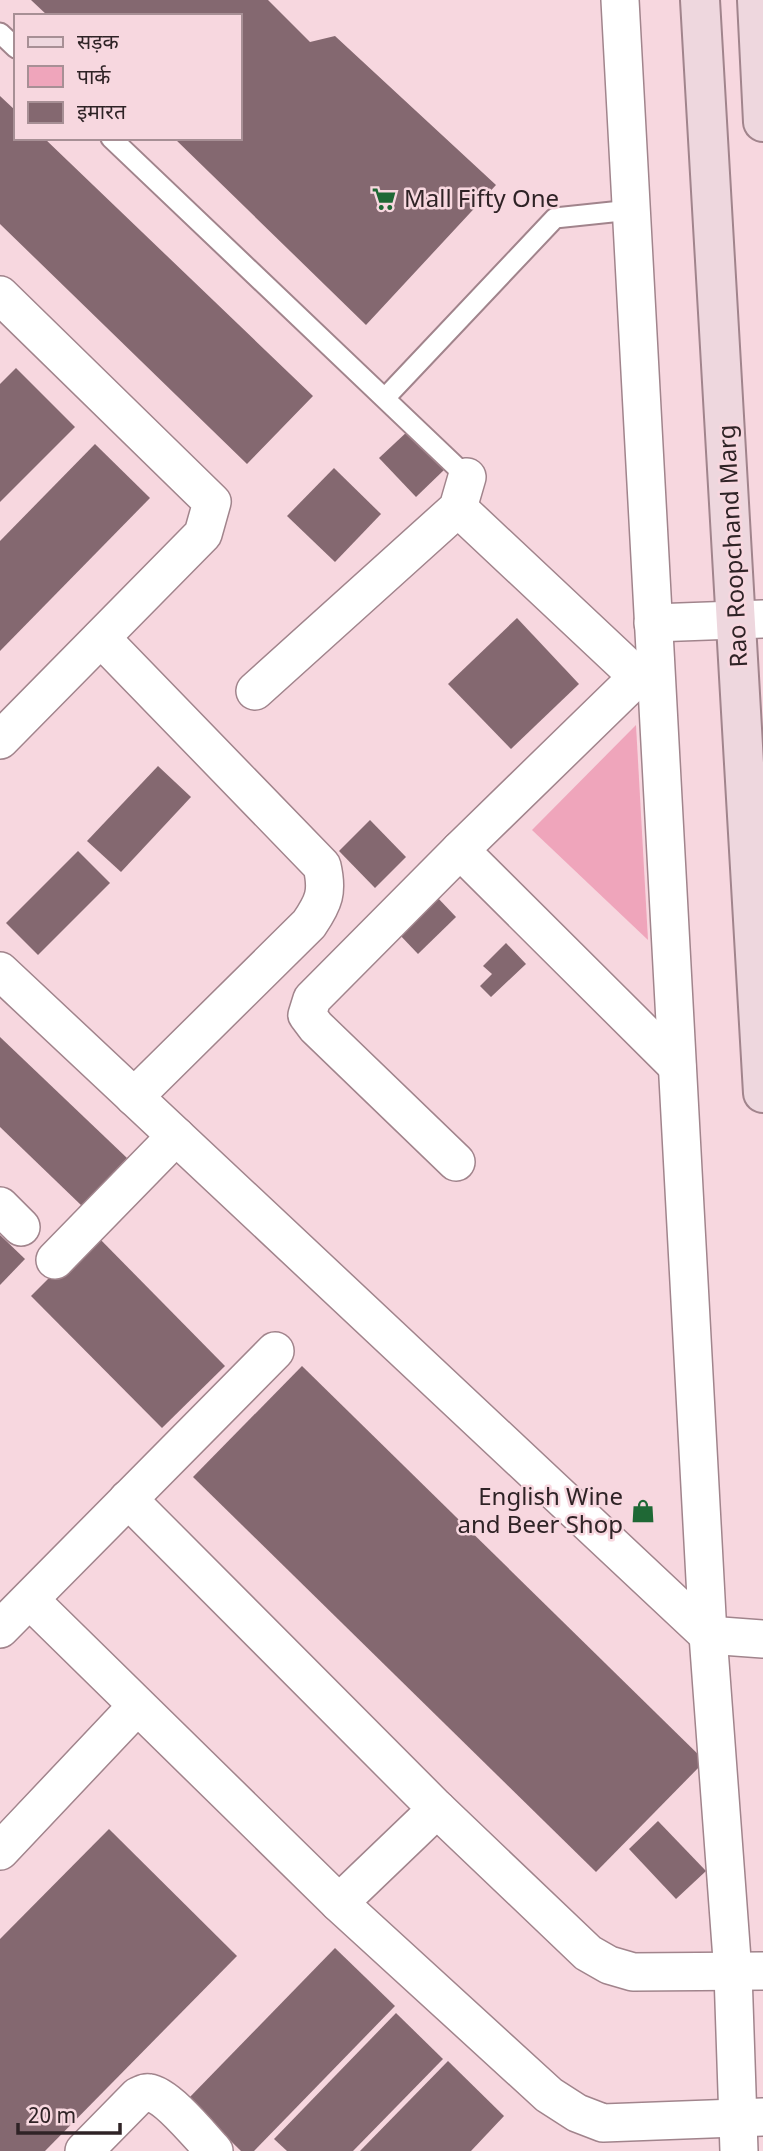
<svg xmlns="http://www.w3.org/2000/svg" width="763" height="2151" font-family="Georgia,'Noto Sans Devanagari',serif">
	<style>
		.green { fill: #efa5bb }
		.building { fill: #846870 }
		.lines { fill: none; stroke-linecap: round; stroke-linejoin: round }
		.service-casing { stroke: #a1848c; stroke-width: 23 }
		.minor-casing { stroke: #a1848c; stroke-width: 40 }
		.secondary-casing { stroke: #a1848c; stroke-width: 42 }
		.service { stroke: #fff; stroke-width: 19 }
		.minor { stroke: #fff; stroke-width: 37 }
		.secondary { stroke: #eed7de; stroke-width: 38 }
		.labels { text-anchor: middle; stroke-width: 5; stroke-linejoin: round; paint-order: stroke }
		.poi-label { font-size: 24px; fill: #2f2326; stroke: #f7d7df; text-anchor: start }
		.street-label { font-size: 24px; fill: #2f2326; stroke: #f7d7df }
	</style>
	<rect width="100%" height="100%" fill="#f7d7df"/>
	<!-- green -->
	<path class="green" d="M636,725l12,215 -116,-110z"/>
	<!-- building -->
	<g class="building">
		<path d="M31,0h237l42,42 25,-6 161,149 -130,140 -192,-187h66v-122h-192z"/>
		<path d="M0,96l16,15v27h28l269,258 -66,68 -247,-240z"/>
		<path d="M16,368l59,59 -75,75v-118z"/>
		<path d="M409,430l36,39 -29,28 -37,-39z"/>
		<path d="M95,444l55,54 -150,153v-110z"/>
		<path d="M334,468l47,46 -46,48 -48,-46z"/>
		<path d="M517,618l62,66 -68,65 -63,-65z"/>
		<path d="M158,766l33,31 -70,75 -34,-31z"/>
		<path d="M370,820l36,37 -31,31 -36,-37z"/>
		<path d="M78,851l32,32 -72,72 -32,-32z"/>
		<path d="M436,896l20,21 -38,37 -20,-21z"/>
		<path d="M506,943l20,21 -35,33 -11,-11 12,-12 -9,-8z"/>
		<path d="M0,1037l127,121 -45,48 -82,-79z"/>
		<path d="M94,1233l131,133 -63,62 -131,-132z"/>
		<path d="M0,1235l25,24 -25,26z"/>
		<path d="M302,1366l403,395 -109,111 -403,-395z"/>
		<path d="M658,1821l48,50 -30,28 -47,-50z"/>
		<path d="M109,1829l128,127 -192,195h-45v-212z"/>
		<path d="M335,1948l60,58 -141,145h-13l-53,-52z"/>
		<path d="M396,2013l47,46 -90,92h-66l-13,-12z"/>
		<path d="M448,2061l56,55 -33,35h-111z"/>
	</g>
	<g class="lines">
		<!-- service casing -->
		<g class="service-casing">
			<g id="service">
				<path d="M0,33l16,15"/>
				<path d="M111,138l356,339"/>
				<path d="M385,398l170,-180 76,-8"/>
			</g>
		</g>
		<!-- minor casing -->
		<g class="minor-casing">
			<g id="minor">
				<path d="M620,0l88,1635 25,338 6,178"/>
				<path d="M0,295l212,207 -9,32 -203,206"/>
				<path d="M458,508l179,168"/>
				<path d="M653,623l110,-4"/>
				<path d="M101,638l221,228c6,26 2,36 -13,58l-175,173"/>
				<path d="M655,660l-195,190 217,216"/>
				<path d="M255,691l203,-183 9,-31"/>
				<path d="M0,971l708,664 55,4"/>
				<path d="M456,1162l-140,-135 -9,-12 5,-16 148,-149"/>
				<path d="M0,1206l21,21"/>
				<path d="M55,1260l121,-124"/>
				<path d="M128,1499l309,310 151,144 21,12 24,7 130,-1"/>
				<path d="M30,1600l309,303 210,192 28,18 26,10 160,-6"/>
				<path d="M0,1629l275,-278"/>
				<path d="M0,1851l137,-145"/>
				<path d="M339,1903l98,-94"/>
				<path d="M84,2151l54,-55c5,-2 7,-4 11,-3 18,2 52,44 65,58"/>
			</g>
		</g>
		<!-- secondary casing -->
		<g class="secondary-casing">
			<g id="secondary">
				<path d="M700,0l63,1093"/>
				<path d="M757,0l6,122"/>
			</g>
		</g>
		<!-- service -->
		<use href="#service" class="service"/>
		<!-- minor -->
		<use href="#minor" class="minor"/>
		<!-- secondary -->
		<use href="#secondary" class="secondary"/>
	</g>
	<!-- icons -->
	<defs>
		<g id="supermarket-bare" transform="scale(1.89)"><path d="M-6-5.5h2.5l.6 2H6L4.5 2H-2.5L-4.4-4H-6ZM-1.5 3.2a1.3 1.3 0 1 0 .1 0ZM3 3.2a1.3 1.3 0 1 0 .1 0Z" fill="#1f6835" stroke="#f7d7df" stroke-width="2.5" paint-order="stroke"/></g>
		<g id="shop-bare" transform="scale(1.89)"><path d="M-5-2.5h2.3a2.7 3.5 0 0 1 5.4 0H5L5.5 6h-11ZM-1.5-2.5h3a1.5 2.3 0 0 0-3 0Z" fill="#1f6835" stroke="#f7d7df" stroke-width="2.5" paint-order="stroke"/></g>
	</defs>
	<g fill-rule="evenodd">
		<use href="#supermarket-bare" x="384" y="199"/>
		<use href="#shop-bare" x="643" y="1511"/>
	</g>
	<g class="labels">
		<!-- poi labels -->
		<g class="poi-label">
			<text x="404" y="207">Mall Fifty One</text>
			<text x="623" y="1505" text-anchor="end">English Wine<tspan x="623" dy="28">and Beer Shop</tspan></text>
		</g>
		<!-- street labels -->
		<g class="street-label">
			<text transform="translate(733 546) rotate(-93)" y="8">Rao Roopchand Marg</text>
		</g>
	</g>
	<!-- legend -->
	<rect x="14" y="14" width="228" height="126" fill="#f7d7df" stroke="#a78f95" stroke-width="2"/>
	<rect x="28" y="37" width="35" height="10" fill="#eed7de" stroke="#a78f95" stroke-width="2"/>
	<text x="77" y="49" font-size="21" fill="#2f2326">सड़क</text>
	<rect x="28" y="66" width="35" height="21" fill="#efa5bb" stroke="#a78f95" stroke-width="2"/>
	<text x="77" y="84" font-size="21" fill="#2f2326">पार्क</text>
	<rect x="28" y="102" width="35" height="21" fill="#846870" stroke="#a78f95" stroke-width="2"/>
	<text x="77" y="119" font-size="21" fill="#2f2326">इमारत</text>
	<!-- scale -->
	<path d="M18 2123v10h102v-10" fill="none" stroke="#2f2326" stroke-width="3.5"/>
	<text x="28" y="2123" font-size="21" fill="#2f2326" stroke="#f7d7df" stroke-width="5" paint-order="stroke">20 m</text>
</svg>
